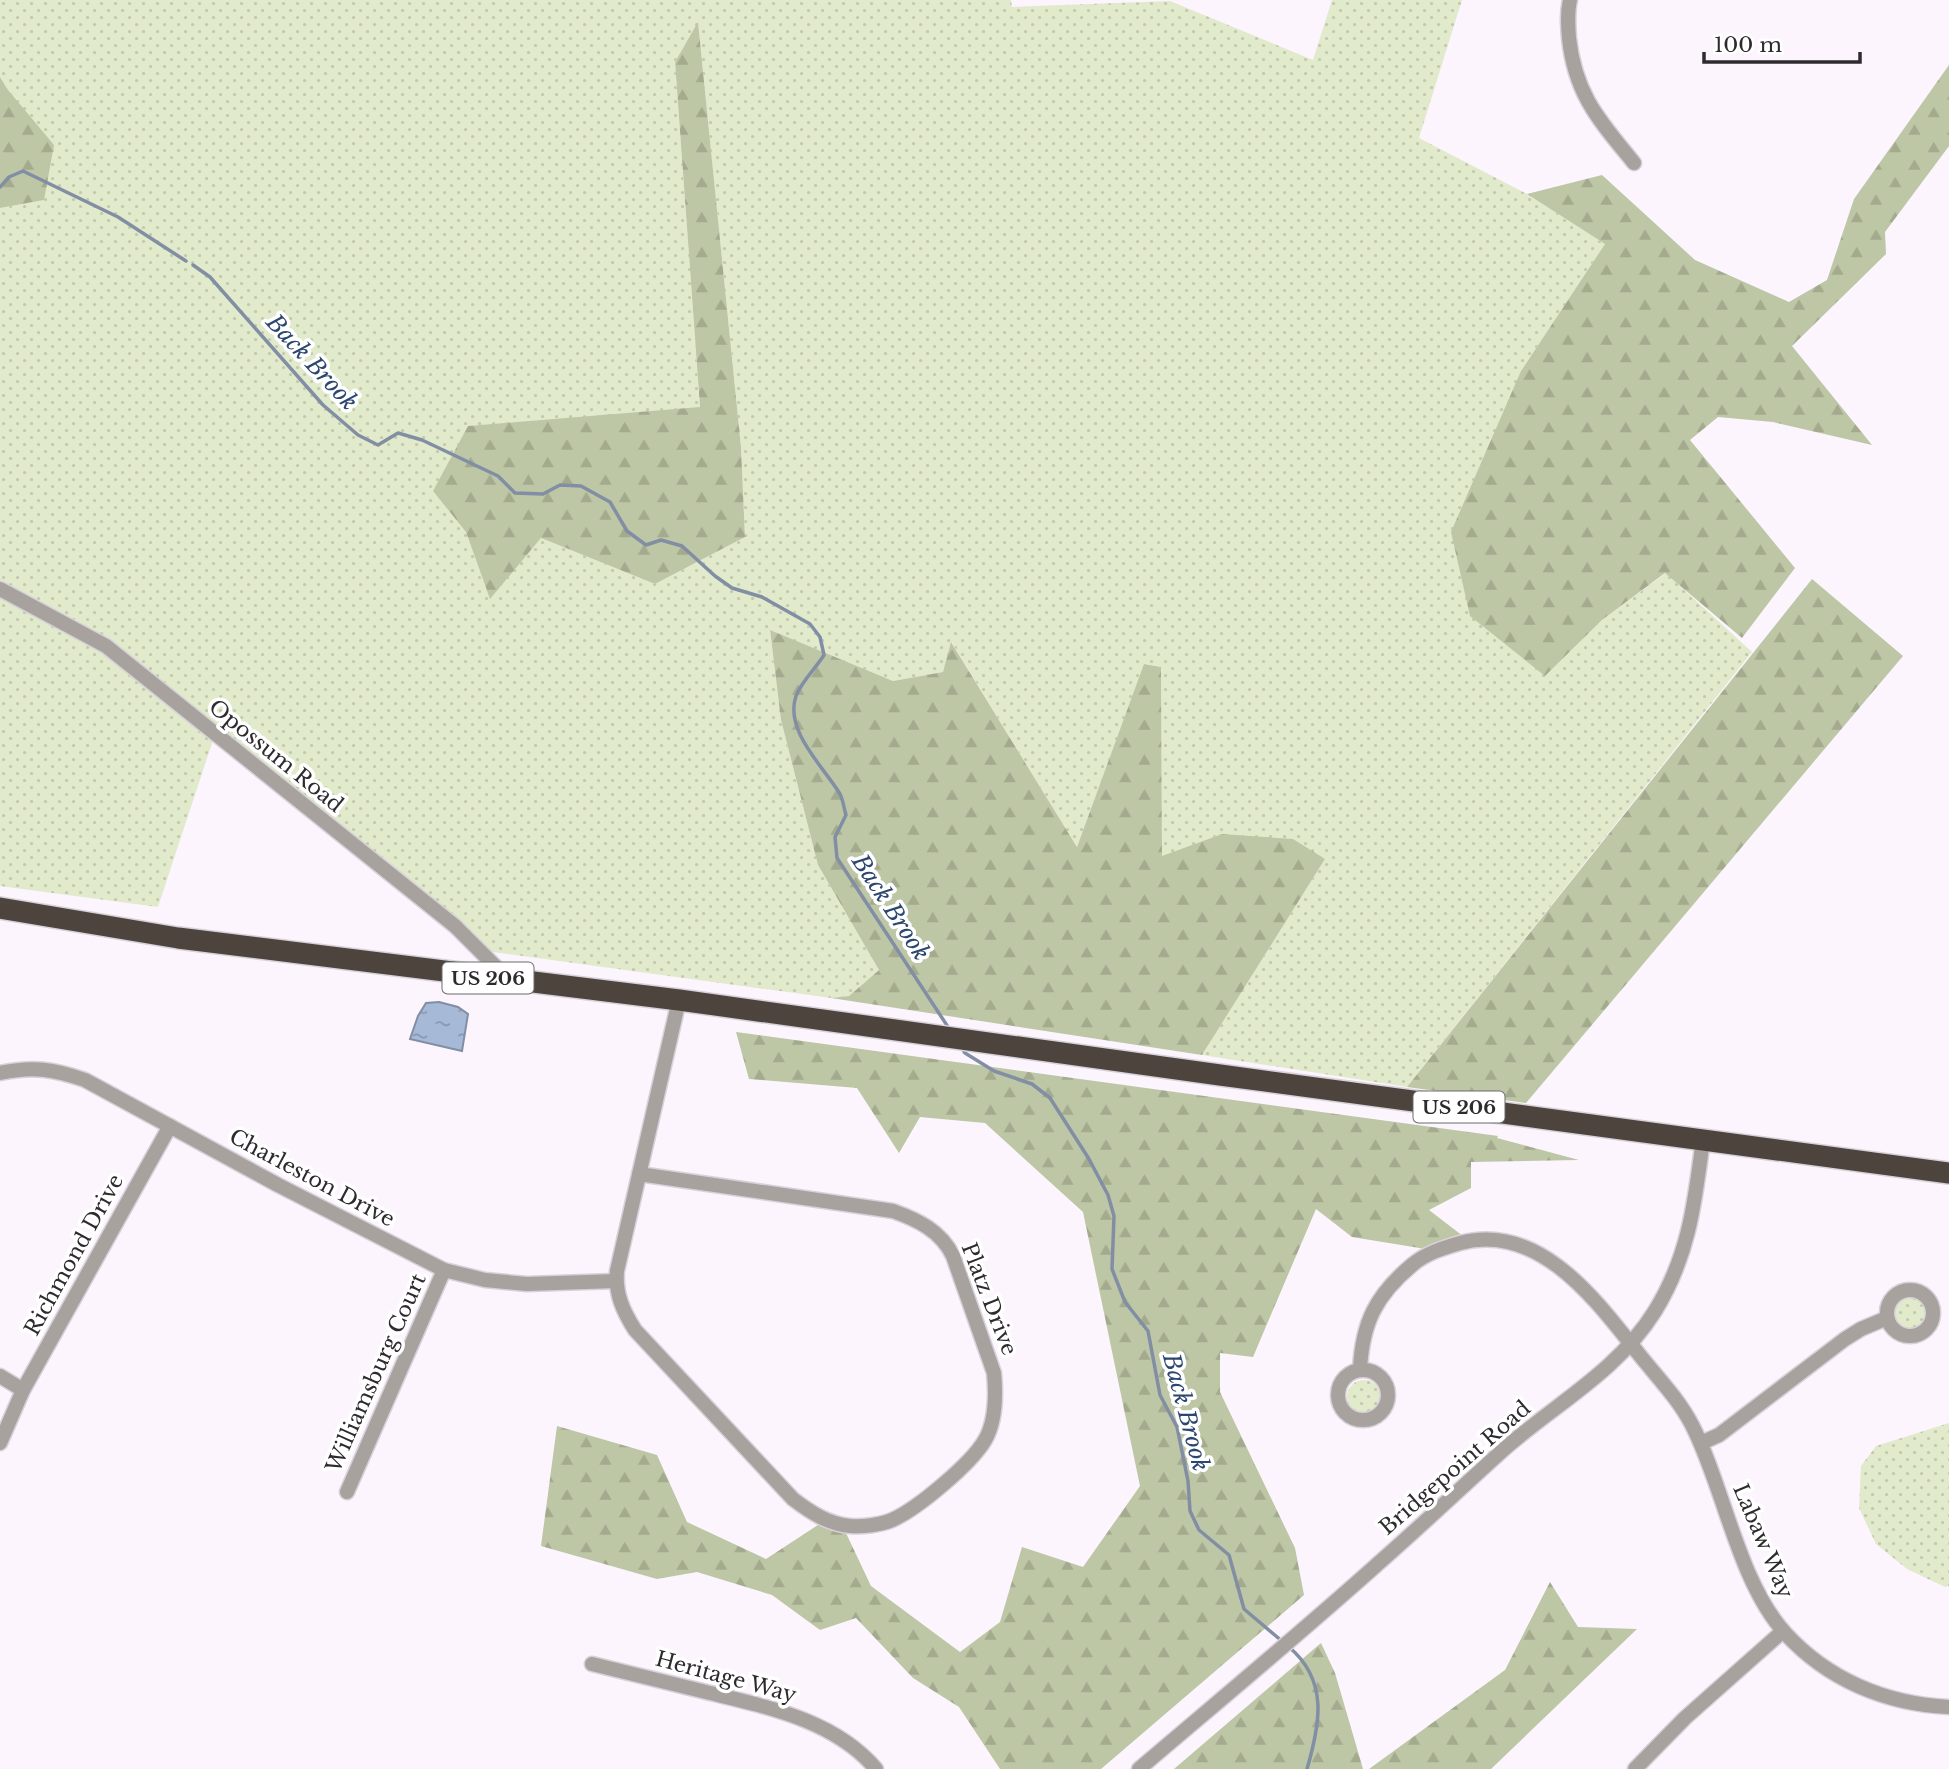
<svg xmlns="http://www.w3.org/2000/svg" width="1949" height="1769" font-family="'Libre Baskerville',serif">
	<style>
		.grass { fill: url(#grass-dots); fill-rule: evenodd }
		.forest { fill: url(#forest-firs) }
		.water { fill: url(#water-ripples); stroke: #828ea4; stroke-width: 2 }
		.lines { fill: none; stroke-linecap: round; stroke-linejoin: round }
		.stream { stroke: #828ea4; stroke-width: 3.5 }
		.minor-casing { stroke: #d7d1d9; stroke-width: 17 }
		.highway-casing { stroke: #d7d1d9; stroke-width: 24 }
		.minor { stroke: #a7a29e; stroke-width: 14 }
		.highway { stroke: #4d443d; stroke-width: 21 }
		.labels { text-anchor: middle; stroke-width: 7; stroke-linejoin: round; paint-order: stroke }
		.shield { fill: #fff; stroke: #6d6b6d; stroke-width: 2 }
		.shield-label { font-size: 19px; font-weight: bold; fill: #2e2b2f }
		.street-label { font-size: 21px; fill: #2e2b2f; stroke: #fff }
		.water-label { font-size: 23px; font-style: italic; fill: #2c476f; stroke: #fff }
	</style>
	<defs>
		<pattern id="grass-dots" width="8" height="8" patternUnits="userSpaceOnUse" patternTransform="scale(1.75)"><rect width="8" height="8" fill="#e2eacc"/><path d="M2 2h.1M6 6h.1" fill="none" stroke="#c2c9b0" stroke-width="1.8" stroke-linecap="round"/></pattern>
		<pattern id="forest-firs" width="22" height="20" patternUnits="userSpaceOnUse" patternTransform="scale(1.75)"><rect width="22" height="20" fill="#bdc6a5"/><path d="M5 1l3.5 6h-7zM16 11l3.5 6h-7z" fill="#a3aa8e"/></pattern>
		<pattern id="water-ripples" width="26" height="14" patternUnits="userSpaceOnUse" patternTransform="scale(1.75)"><rect width="26" height="14" fill="#a6b9d6"/><path d="M2 4q2-2 4 0t4 0M15 11q2-2 4 0t4 0" fill="none" stroke="#8897ae"/></pattern>
	</defs>
	<rect width="100%" height="100%" fill="#fcf5fe"/>
	<!-- grass -->
	<g class="grass">
		<path d="M0,0h1011l1,7 158,-6 143,59 19,-60h130l-43,138 108,56 78,50 -84,127 24,305 57,-56 64,-47 86,79 -345,435 -205,-32 123,-196 -103,-25 -60,23 -1,-190 -16,-3 -68,183 -125,-204 -9,29 -50,9 -123,-50 11,89 37,145 61,105 -30,26 -18,2 -338,-46 -277,-221 -58,176 -158,-21v-678l43,-8 -35,-110 -8,-13zM698,23l43,424 4,90 -90,47 -114,-46 -51,60 -24,-66 2,-106 232,-18 -25,-346z"/>
		<circle cx="1912" cy="1313" r="17"/>
		<circle cx="1364" cy="1397" r="17"/>
		<path d="M1949,1423v163l-4,1 -38,-18 -31,-25 -17,-36 2,-42 15,-20z"/>
	</g>
	<!-- forest -->
	<g class="forest">
		<path d="M698,22l43,425 4,90 -90,47 -114,-46 -51,61 -24,-67 -33,-41 35,-65 232,-19 -25,-345z"/>
		<path d="M1949,65v81l-64,86 1,22 -94,92 80,99 -99,-23 -55,-5 -28,23 105,128 -53,70 -77,-65 -63,47 -57,56 -75,-60 -19,-84 70,-161 84,-127 -78,-50 75,-19 93,85 94,42 38,-22 27,-81z"/>
		<path d="M0,77l8,13 46,55 -10,55 -44,8z"/>
		<path d="M1812,579l91,77 -377,447 -119,-16z"/>
		<path d="M770,630l123,51 50,-9 8,-30 126,205 67,-183 17,3 1,189 60,-22 71,5 32,20 -123,196 -371,-57 18,-2 30,-26 -61,-105 -37,-145z"/>
		<path d="M736,1032l762,104 -1,2 82,22 -108,2v26l-42,22 43,33 -34,8 -86,-14 -36,-28 -63,148 -33,-4v39l75,156 9,47 -203,174h-101l-41,-62 -46,-29 -57,-60 -36,12 -48,-35 -75,-23 -40,7 -116,-33 16,-120 100,29 30,67 79,37 55,-36 24,8 26,55 89,66 40,-30 22,-75 61,20 57,-81 -57,-274 -98,-89 -65,-6 -21,36 -42,-65 -108,-9z"/>
		<path d="M1550,1582l28,45 59,2 -146,140h-122l136,-99z"/>
		<path d="M1321,1643l14,30 28,96h-189z"/>
	</g>
	<!-- water -->
	<path class="water" d="M439,1002l19,5 10,7 -6,37 -52,-12 8,-23 8,-13z"/>
	<g class="lines">
		<!-- stream -->
		<g class="stream">
			<path d="M0,187l9,-10 14,-6 95,46 68,44"/>
			<path d="M193,265l17,12 113,128 35,30 20,10 20,-12 24,7 76,36 17,17 28,1 17,-9 21,1 29,16 17,29 19,14 15,-5 21,6 33,30 17,12 30,9 48,27 10,13 4,18c-8,13 -23,27 -28,41 -12,35 28,71 44,98 3,6 4,14 6,21l-11,22 2,21 113,172"/>
			<path d="M962,1048l3,5 29,18 38,13 18,14 39,61 19,36 6,21 -2,53 13,33 23,29 12,64 17,32 11,54 2,30 9,19 30,25 15,54 39,33"/>
			<path d="M1289,1647c40,34 31,77 18,122"/>
		</g>
		<!-- minor casing -->
		<g class="minor-casing">
			<g id="minor">
				<path d="M1570,0c-3,13 -2,25 -1,38 6,57 31,83 65,125"/>
				<path d="M0,589l106,57 349,280 53,53"/>
				<path d="M0,1073c33,-7 53,-4 85,7l193,105 166,85 41,10 42,4 89,-3"/>
				<path d="M639,1174l254,37c25,9 48,20 60,45l41,117c2,21 2,48 -9,67 -14,24 -68,69 -93,80 -12,5 -29,7 -42,6 -22,-2 -40,-14 -57,-27l-158,-169c-12,-19 -20,-36 -18,-59l62,-271"/>
				<circle cx="1910" cy="1313" r="23"/>
				<circle cx="1363" cy="1395" r="25"/>
				<path d="M1360,1370c2,-47 16,-75 52,-105 14,-12 31,-17 48,-22 79,-21 135,56 178,110 19,24 40,45 54,72 32,62 46,156 93,208 43,47 101,71 164,74"/>
				<path d="M0,1376l23,14"/>
				<path d="M0,1443l23,-53 147,-264"/>
				<path d="M1701,1443l18,-8 126,-96 16,-10 26,-11"/>
				<path d="M347,1492l97,-222"/>
				<path d="M592,1664c36,9 73,18 110,27 61,15 132,28 174,78"/>
				<path d="M1139,1769c81,-69 163,-137 242,-208 41,-36 81,-74 122,-111 52,-46 114,-78 152,-139 34,-55 40,-109 48,-172"/>
				<path d="M1635,1769l50,-51 98,-87"/>
			</g>
		</g>
		<!-- highway casing -->
		<g class="highway-casing">
			<path id="highway" d="M0,908l178,30 501,62 541,75 729,98"/>
		</g>
		<!-- minor -->
		<use href="#minor" class="minor"/>
		<!-- highway -->
		<use href="#highway" class="highway"/>
	</g>
	<g class="labels">
		<!-- shield labels -->
		<g class="shield">
			<rect x="442.5" y="962.5" width="91" height="31" rx="5"/>
			<rect x="1413.5" y="1091.5" width="91" height="31" rx="5"/>
		</g>
		<g class="shield-label">
			<text x="488" y="985">US 206</text>
			<text x="1459" y="1114">US 206</text>
		</g>
		<!-- street labels -->
		<g class="street-label">
			<text transform="translate(276 756) rotate(39)" y="7">Opossum Road</text>
			<text transform="translate(312 1178) rotate(28)" y="7">Charleston Drive</text>
			<text transform="translate(74 1255) rotate(-61)" y="7">Richmond Drive</text>
			<text transform="translate(989 1299) rotate(69)" y="7">Platz Drive</text>
			<text transform="translate(376 1373) rotate(-66)" y="7">Williamsburg Court</text>
			<text transform="translate(1455 1468) rotate(-41)" y="7">Bridgepoint Road</text>
			<text transform="translate(1763 1541) rotate(67)" y="7">Labaw Way</text>
			<text transform="translate(726 1677) rotate(15)" y="7">Heritage Way</text>
		</g>
		<!-- water labels -->
		<g class="water-label">
			<text transform="translate(312 362) rotate(47)" y="8">Back Brook</text>
			<text transform="translate(891 907) rotate(57)" y="8">Back Brook</text>
			<text transform="translate(1186 1412) rotate(75)" y="8">Back Brook</text>
		</g>
	</g>
	<!-- scale -->
	<path d="M1704 52v10h156v-10" fill="none" stroke="#2e2b2f" stroke-width="3.5"/>
	<text x="1714" y="52" font-size="21" fill="#2e2b2f" stroke="#ffffff" stroke-width="5" paint-order="stroke">100 m</text>
</svg>
